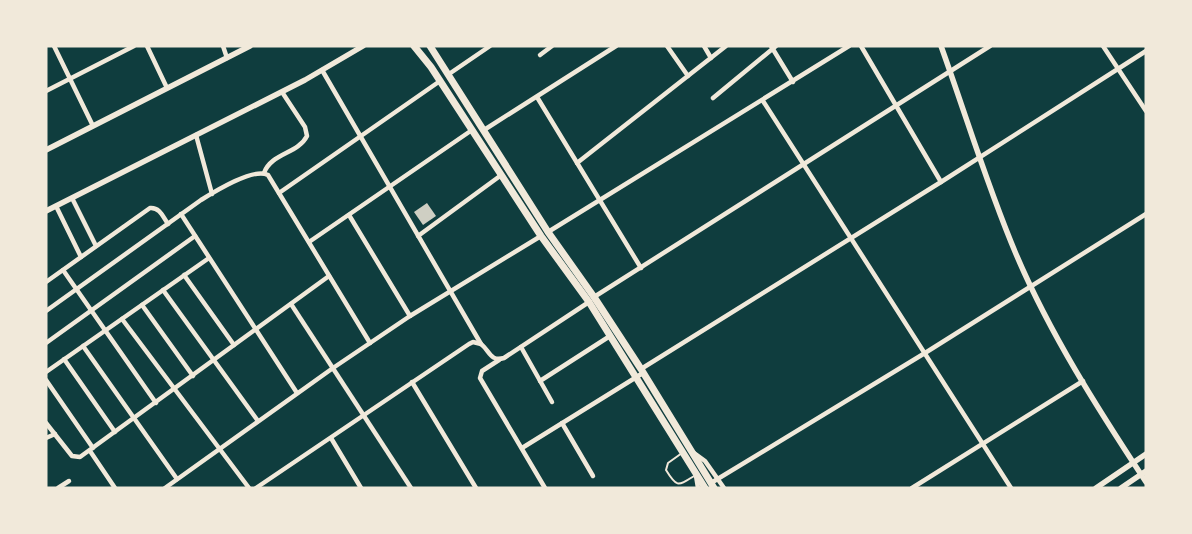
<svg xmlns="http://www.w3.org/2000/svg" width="1192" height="534" font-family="Karla,sans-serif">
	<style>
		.building { fill: #cfcfc3 }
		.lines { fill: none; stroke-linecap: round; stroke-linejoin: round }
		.service { stroke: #f1e9da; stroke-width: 2 }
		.minor { stroke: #f1e9da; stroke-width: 4.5 }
		.tertiary { stroke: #f1e9da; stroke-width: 5.5 }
		.primary { stroke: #f1e9da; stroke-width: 7 }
	</style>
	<rect width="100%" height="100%" fill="#0f3d3e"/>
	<!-- building -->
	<path class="building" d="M427,203l9,13 -13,9 -9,-13z"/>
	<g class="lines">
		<!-- service -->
		<path class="service" d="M682,453l-14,10 -2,7c11,18 12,16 28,6"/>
		<!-- minor -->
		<g class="minor">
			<path d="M54,46l39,80"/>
			<path d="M147,46l20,42"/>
			<path d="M223,46l4,12"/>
			<path d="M667,46l21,30"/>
			<path d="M704,46l7,12"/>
			<path d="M771,46l22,36"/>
			<path d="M861,46l80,136"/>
			<path d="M1103,46l43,65"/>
			<path d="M540,55l12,-9"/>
			<path d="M322,70l159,274"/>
			<path d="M449,74l41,-28"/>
			<path d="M46,91l88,-45"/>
			<path d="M537,97l104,171"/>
			<path d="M713,98l63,-52"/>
			<path d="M763,101l248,387"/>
			<path d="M484,130l132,-84"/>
			<path d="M196,135l16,59"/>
			<path d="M577,163l149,-117"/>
			<path d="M264,173c7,-20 34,-19 43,-37l-2,-9 -23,-35"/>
			<path d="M279,193l161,-112"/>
			<path d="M72,198l24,48"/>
			<path d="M56,206l25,51"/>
			<path d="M181,214l116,179"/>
			<path d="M349,215l61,101"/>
			<path d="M548,232l301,-186"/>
			<path d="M418,236l82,-60"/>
			<path d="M309,242l163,-112"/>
			<path d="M63,270l93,133"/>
			<path d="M184,275l50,70"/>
			<path d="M46,282l104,-74c10,-1 13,9 18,16"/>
			<path d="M163,290l95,131"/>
			<path d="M594,297l396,-251"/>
			<path d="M291,304l120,184"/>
			<path d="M142,305l51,71"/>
			<path d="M46,311l155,-111c13,-8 53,-33 67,-25l102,168"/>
			<path d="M122,319l127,169"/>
			<path d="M46,343l149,-107"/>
			<path d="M83,346l94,133"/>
			<path d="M521,347l31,55"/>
			<path d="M64,359l51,73"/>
			<path d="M499,360l-17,11 -2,7 65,110"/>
			<path d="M641,369l300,-187 205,-131"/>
			<path d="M46,372l163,-114"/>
			<path d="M46,380l47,68"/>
			<path d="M540,381l70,-45"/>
			<path d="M412,382l64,106"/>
			<path d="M46,423l26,33 8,1 249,-181"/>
			<path d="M562,423l31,53"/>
			<path d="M46,438l9,-4"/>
			<path d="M331,438l30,50"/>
			<path d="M522,448l121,-75"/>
			<path d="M90,451l25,37"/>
			<path d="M694,453l11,8 19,27"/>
			<path d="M696,476l2,12"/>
			<path d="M711,483l214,-130 221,-139"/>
			<path d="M58,488l11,-7"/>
			<path d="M165,488l168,-120 77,-52 131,-80"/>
			<path d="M256,488l213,-144 4,-2 8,2c9,7 9,18 23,14l85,-56"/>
			<path d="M912,488l171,-107"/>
		</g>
		<!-- tertiary -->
		<g class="tertiary">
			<path d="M941,46c25,69 46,140 75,208 34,80 82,155 130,228"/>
			<path d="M46,150l204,-104"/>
			<path d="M46,211l259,-131 58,-34"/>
			<path d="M1096,488l50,-34"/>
			<path d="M1121,488l25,-17"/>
		</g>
		<!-- primary -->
		<g class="primary">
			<path d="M414,46l17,21 110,169 48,66 116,186"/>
			<path d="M430,46l118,186 46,65 47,72 73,119"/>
		</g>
	</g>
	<!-- border -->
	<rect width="1192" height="534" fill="none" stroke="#f1e9da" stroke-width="95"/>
</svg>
